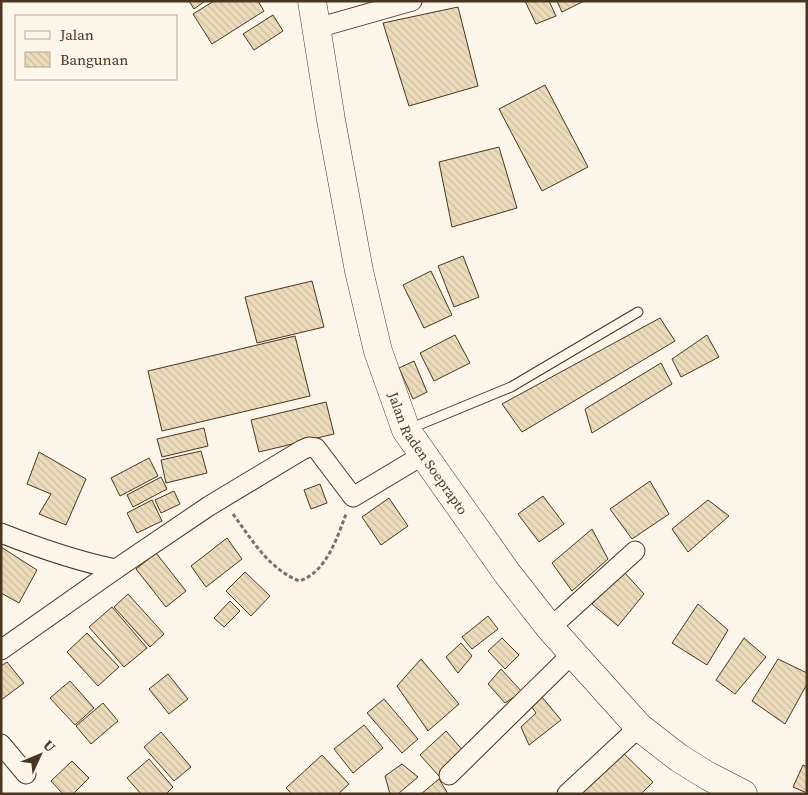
<svg xmlns="http://www.w3.org/2000/svg" width="808" height="795" font-family="'Source Serif 4',serif">
	<style>
		.building { fill: url(#building-back-hatch); stroke: #4a3520 }
		.lines { fill: none; stroke-linecap: round; stroke-linejoin: round }
		.lane-casing { stroke: #4a3520; stroke-width: 11 }
		.street-casing { stroke: #4a3520; stroke-width: 21 }
		.highway-casing { stroke: #4a3520; stroke-width: 29 }
		.path { stroke: #7f6f5c; stroke-width: 3; stroke-dasharray: 4 2.5; stroke-linecap: butt }
		.lane { stroke: #fbf6e9; stroke-width: 9 }
		.street { stroke: #fbf6e9; stroke-width: 19 }
		.highway { stroke: #fbf6e9; stroke-width: 28 }
		.labels { text-anchor: middle; stroke-width: 4; stroke-linejoin: round; paint-order: stroke }
		.street-label { font-size: 14px; fill: #4a3520; stroke: #fbf6e9 }
	</style>
	<defs>
		<pattern id="building-back-hatch" width="6" height="6" patternUnits="userSpaceOnUse" patternTransform="scale(1.25)"><rect width="6" height="6" fill="#ecdcbc"/><path d="M-1 5l2 2M0 0l6 6M5-1l2 2" fill="none" stroke="#ccbda1"/></pattern>
	</defs>
	<rect width="100%" height="100%" fill="#fbf6e9"/>
	<!-- building -->
	<g class="building">
		<path d="M189,1h16l-11,8z"/>
		<path d="M214,1h44l6,10 -52,33 -19,-30z"/>
		<path d="M525,1h24l7,15 -20,8z"/>
		<path d="M557,1h27l-22,11z"/>
		<path d="M458,7l20,79 -69,20 -26,-83z"/>
		<path d="M273,15l10,16 -29,19 -11,-16z"/>
		<path d="M545,85l43,82 -46,24 -43,-82z"/>
		<path d="M499,147l18,61 -65,19 -13,-65z"/>
		<path d="M463,256l16,41 -25,10 -16,-41z"/>
		<path d="M431,271l21,44 -28,13 -21,-43z"/>
		<path d="M312,281l12,46 -67,16 -12,-46z"/>
		<path d="M660,318l15,23 -153,91 -20,-28z"/>
		<path d="M455,335l15,28 -36,18 -14,-28z"/>
		<path d="M707,335l12,22 -38,20 -9,-18z"/>
		<path d="M295,336l15,60 -148,35 -14,-60z"/>
		<path d="M414,361l13,31 -14,7 -14,-31z"/>
		<path d="M661,363l11,21 -80,49 -7,-24z"/>
		<path d="M326,402l8,32 -75,18 -8,-32z"/>
		<path d="M204,428l4,18 -46,11 -5,-18z"/>
		<path d="M201,451l6,22 -41,10 -5,-23z"/>
		<path d="M39,452l47,27 -20,46 -27,-11 12,-20 -24,-10z"/>
		<path d="M149,458l9,18 -38,20 -9,-18z"/>
		<path d="M161,477l6,12 -34,18 -6,-12z"/>
		<path d="M650,481l19,33 -37,25 -22,-30z"/>
		<path d="M320,484l7,19 -16,6 -7,-19z"/>
		<path d="M174,491l6,13 -19,9 -6,-13z"/>
		<path d="M543,496l21,28 -25,18 -21,-28z"/>
		<path d="M389,498l19,28 -27,19 -19,-28z"/>
		<path d="M152,500l10,21 -25,12 -10,-20z"/>
		<path d="M708,500l21,16 -41,36 -16,-23z"/>
		<path d="M592,529l16,30 -36,32 -20,-28z"/>
		<path d="M227,538l15,21 -36,28 -15,-21z"/>
		<path d="M1,547l36,23 -18,33 -18,-10z"/>
		<path d="M156,553l30,38 -20,16 -30,-38z"/>
		<path d="M245,572l25,24 -19,20 -25,-25z"/>
		<path d="M624,572l20,22 -26,32 -26,-22z"/>
		<path d="M128,594l36,40 -14,13 -36,-40z"/>
		<path d="M230,601l10,10 -16,16 -10,-9z"/>
		<path d="M698,604l30,26 -21,35 -35,-22z"/>
		<path d="M112,607l35,41 -23,19 -35,-40z"/>
		<path d="M488,616l10,13 -26,20 -10,-12z"/>
		<path d="M87,633l32,34 -21,19 -31,-34z"/>
		<path d="M502,638l17,17 -14,14 -17,-18z"/>
		<path d="M744,638l22,19 -31,37 -19,-14z"/>
		<path d="M461,643l11,13 -14,17 -12,-16z"/>
		<path d="M421,659l38,45 -31,27 -31,-45z"/>
		<path d="M778,659l29,14v11l-22,40 -33,-23z"/>
		<path d="M7,662l17,21 -23,17v-34z"/>
		<path d="M501,669l21,23 -17,11 -17,-19z"/>
		<path d="M168,674l20,25 -19,15 -20,-25z"/>
		<path d="M70,681l24,27 -19,17 -25,-27z"/>
		<path d="M542,697l19,23 -32,25 -8,-18 15,-14 -5,-7z"/>
		<path d="M384,699l34,40 -16,14 -35,-40z"/>
		<path d="M103,703l15,18 -27,23 -15,-18z"/>
		<path d="M364,725l19,23 -30,25 -19,-24z"/>
		<path d="M446,731l19,22 -26,23 -19,-21z"/>
		<path d="M161,732l30,35 -17,14 -30,-34z"/>
		<path d="M619,749l34,33 -12,12h-59l-5,-7z"/>
		<path d="M322,755l27,29 -11,10h-46l-6,-6z"/>
		<path d="M149,759l24,28 -7,7h-25l-14,-16z"/>
		<path d="M72,761l17,17 -16,16h-10l-12,-13z"/>
		<path d="M402,764l16,13 -20,17h-8l-5,-18z"/>
		<path d="M803,765l4,2v26l-14,-6z"/>
		<path d="M439,779l9,15h-27z"/>
	</g>
	<g class="lines">
		<!-- lane casing -->
		<g class="lane-casing">
			<path id="lane" d="M409,429l102,-42 127,-75"/>
		</g>
		<!-- street casing -->
		<g class="street-casing">
			<g id="street">
				<path d="M317,28l95,-27"/>
				<path d="M1,533c38,15 75,28 115,36"/>
				<path d="M550,628l85,-77"/>
				<path d="M1,650l115,-81 93,-63 93,-56 7,-3 7,1 37,49 70,-42"/>
				<path d="M1,744l25,30"/>
				<path d="M449,775l124,-122"/>
				<path d="M567,794l72,-67"/>
			</g>
		</g>
		<!-- highway casing -->
		<g class="highway-casing">
			<g id="highway">
				<path id="s1" d="M312,1l19,119 28,151 19,80 28,79 101,143 43,55 89,99 40,31 29,18 35,18"/>
			</g>
		</g>
		<!-- path -->
		<path class="path" d="M233,514c19,26 35,54 66,67 27,-8 38,-43 47,-67"/>
		<!-- lane -->
		<use href="#lane" class="lane"/>
		<!-- street -->
		<use href="#street" class="street"/>
		<!-- highway -->
		<use href="#highway" class="highway"/>
	</g>
	<g class="labels">
		<!-- street labels -->
		<g class="street-label">
			<text dy="5" stroke="none"><textPath href="#s1" startOffset="471">Jalan Raden Soeprapto</textPath></text>
		</g>
	</g>
	<!-- border -->
	<rect width="808" height="795" fill="none" stroke="#4a3520" stroke-width="5"/>
	<!-- legend -->
	<rect x="15" y="15" width="162" height="65" fill="#fbf6e9" stroke="#b4a999"/>
	<rect x="25" y="31" width="25" height="8" fill="#fbf6e9" stroke="#b4a999"/>
	<text x="60" y="40" font-size="15" fill="#4a3520">Jalan</text>
	<rect x="25" y="52" width="25" height="15" fill="url(#building-back-hatch)" stroke="#b4a999"/>
	<text x="60" y="65" font-size="15" fill="#4a3520">Bangunan</text>
	<!-- north arrow -->
	<g transform="translate(40 755) rotate(46)" stroke="#fbf6e9" stroke-width="4" paint-order="stroke">
	<path d="M0-4L9 19L0 12L-9 19Z" fill="#4a3520"/>
	<text y="-8" font-size="14" font-weight="bold" text-anchor="middle" fill="#4a3520">U</text>
	</g>
</svg>
